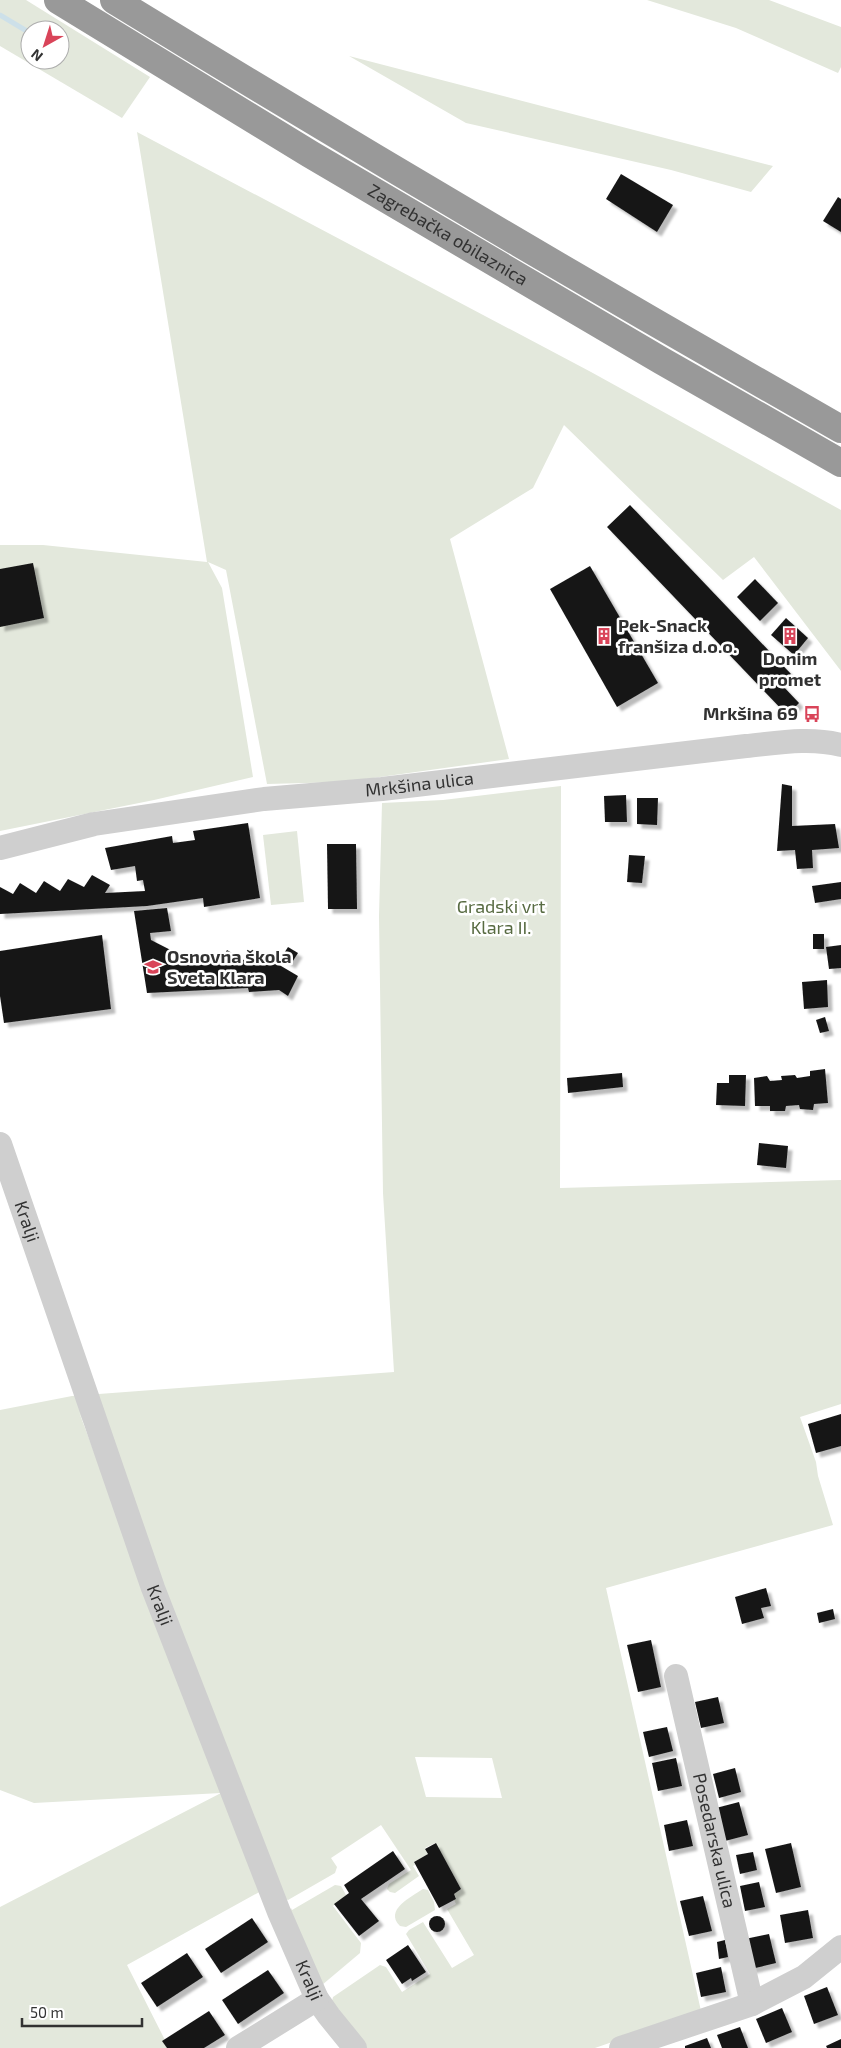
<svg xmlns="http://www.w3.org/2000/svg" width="841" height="2048" font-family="'Exo 2',sans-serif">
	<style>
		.green { fill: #e3e8dc; fill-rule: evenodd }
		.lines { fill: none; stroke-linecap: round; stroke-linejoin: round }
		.stream { stroke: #cde0e9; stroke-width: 5 }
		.building { fill: #191919; filter: url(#shadow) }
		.minor { stroke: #cfcfcf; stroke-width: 24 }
		.highway { stroke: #999; stroke-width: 28 }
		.labels { text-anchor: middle; stroke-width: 5; stroke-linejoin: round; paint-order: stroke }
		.street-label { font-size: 18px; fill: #323232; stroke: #fff }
		.poi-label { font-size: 18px; font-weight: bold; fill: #323232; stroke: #fff; text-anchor: start }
		.park-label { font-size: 18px; fill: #586b42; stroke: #fff }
	</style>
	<defs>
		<filter id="shadow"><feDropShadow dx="4.5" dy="4.5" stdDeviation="1" flood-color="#0004"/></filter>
	</defs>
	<rect width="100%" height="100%" fill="#fff"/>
	<!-- green -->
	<g class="green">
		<path d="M0,0h26l124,77 -28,41 -122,-72zM30,30h30v30h-30z"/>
		<path d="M647,0h122l72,27v40l-3,6 -102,-45z"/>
		<path d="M349,56l424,110 -22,26 -80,-22 -205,-47z"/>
		<path d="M137,132l454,240 250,138v161l-87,-114 -31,23 -159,-155 -31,63 -83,51 59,220 -165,23 -77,2 -41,-214 -18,-8 14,26 31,189 -99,23 -154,31v-286h43l164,17z"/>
		<path d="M561,786l-1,402 281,-8v224l-41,13 16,45 2,14 15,49 -227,63 95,423 -106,37h-228l-35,-47 1,-4 47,-32 6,2 16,25 28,-18 -24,-40 3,-4 14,-8 29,46 22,-13 -27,-46 9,-5 -2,-4 2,-2 -2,-4 7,-5 -26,-46 -10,5 3,6 -14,8 1,3 -2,1 6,10 -24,17 -5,-1 -3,-3 2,-5 22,-14 -30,-45 -50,33 6,9 -2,6 -47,27 -7,-3 -61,-155 -141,-330 143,381 41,97 -136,75 42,83h-169v-141l221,-114 -187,10 -34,-13v-380l72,-14 322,-24 -11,-179 -4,-277 3,-113 61,-3zM415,1757l77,1 10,40 -76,-1z"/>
		<path d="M297,831l7,71 -33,3 -8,-70z"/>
		<path d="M335,1885l6,1 5,9 -13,11 28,37 -1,10 -38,32 -34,-69 3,-8 1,2z"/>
		<path d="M423,1889l5,1 6,12 1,8 -29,17 -6,-1c-16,-16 11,-29 23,-37z"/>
	</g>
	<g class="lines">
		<!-- stream -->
		<path class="stream" d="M0,15l30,18"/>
	</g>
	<!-- building -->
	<g class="building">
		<path d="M621,174l52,31 -16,27 -51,-33z"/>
		<path d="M838,197l3,2v33l-18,-11z"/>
		<path d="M630,505l161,169 -10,10 18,19 -12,12 -180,-188z"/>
		<path d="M33,563l11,55 -44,9v-58z"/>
		<path d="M590,566l68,117 -41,24 -67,-118z"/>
		<path d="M755,579l23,24 -18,18 -23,-24z"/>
		<path d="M786,618l22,20 -14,17 -23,-20z"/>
		<path d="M782,784l10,2v40l43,-2 4,24 -27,2 1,18 -16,1 -2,-19 -18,1z"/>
		<path d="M626,795l1,27h-22l-1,-26z"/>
		<path d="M637,798h21l-1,27 -20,-1z"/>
		<path d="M248,823l12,75 -56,9 -1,-9 -56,8 -147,8v-27l13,7 7,-11 16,10 8,-12 16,10 8,-12 16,8 8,-12 18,10 -5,8 40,-2 -2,-11 -6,1 -2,-15 -24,4 -6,-22 67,-12 1,7 22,-3 -2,-9z"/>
		<path d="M327,844h29l1,65h-29z"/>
		<path d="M629,855l16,1 -3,27 -15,-1z"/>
		<path d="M841,882v17l-26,4 -3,-17z"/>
		<path d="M167,908l4,23 -21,2 1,7 45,23 7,-11 17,10 7,-12 25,15 7,-12 39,23 -10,20 -9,-6 -30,2 -1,-4 -101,5 -13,-82z"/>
		<rect x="813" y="934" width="11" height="15"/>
		<path d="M102,935l9,74 -107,14 -4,-27v-45z"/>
		<path d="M841,945v23l-12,1 -3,-22z"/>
		<path d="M288,947l10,6 -7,11 -10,-6z"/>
		<path d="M827,980l1,27 -24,2 -2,-27z"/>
		<path d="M825,1017l4,14 -9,2 -4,-13z"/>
		<path d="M825,1069l3,34 -14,1 -1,6 -13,-1 -1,-4 -13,1 -1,5h-15v-5h-15l-1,-28 13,-2 3,5 12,-1 -1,-4 14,-1 2,3 13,-2v-5z"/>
		<path d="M622,1073l1,14 -55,6 -1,-15z"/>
		<path d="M729,1075h17l-1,31 -29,-1 1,-22h12z"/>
		<path d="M759,1143l29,3 -2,22 -29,-3z"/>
		<path d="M841,1414v32l-25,7 -8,-29z"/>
		<path d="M766,1588l5,18 -10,2 3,10 -22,6 -7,-27z"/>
		<path d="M833,1609l2,10 -16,4 -2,-10z"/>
		<path d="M651,1640l10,47 -23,5 -11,-47z"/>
		<path d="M718,1697l6,26 -23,5 -6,-26z"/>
		<path d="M667,1727l6,24 -24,6 -6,-25z"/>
		<path d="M676,1758l6,28 -24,5 -6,-28z"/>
		<path d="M735,1768l6,24 -22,6 -6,-24z"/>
		<path d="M739,1802l9,33 -23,6 -9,-33z"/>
		<path d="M687,1820l6,26 -24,5 -5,-26z"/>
		<path d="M436,1843l25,46 -7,5 2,5 -17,9 -25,-46 14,-8 -3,-5z"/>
		<path d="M791,1843l10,44 -25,6 -11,-44z"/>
		<path d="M393,1851l12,18 -44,30 18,22 -20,15 -25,-32 15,-11 -5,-8z"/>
		<path d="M753,1852l4,18 -17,4 -4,-19z"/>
		<path d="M759,1882l6,25 -20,4 -5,-25z"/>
		<path d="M703,1896l9,35 -23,5 -9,-35z"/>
		<path d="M808,1910l5,28 -28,5 -5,-28z"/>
		<circle cx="437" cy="1924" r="8"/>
		<path d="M252,1918l16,24 -47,31 -16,-24z"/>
		<path d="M769,1934l7,29 -25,6 -6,-30z"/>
		<path d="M725,1940l3,17 -9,2 -2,-17z"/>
		<path d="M408,1945l18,27 -14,9 -1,-3 -9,6 -16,-24z"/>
		<path d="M187,1953l16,24 -46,30 -16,-24z"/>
		<path d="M721,1967l5,25 -25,5 -5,-24z"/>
		<path d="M268,1970l16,23 -46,31 -16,-24z"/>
		<path d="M827,1987l11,28 -24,9 -10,-28z"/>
		<path d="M782,2008l10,24 -26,11 -10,-24z"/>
		<path d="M209,2011l16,24 -21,13h-37l-5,-7z"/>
		<path d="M740,2027l8,21h-26l-5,-13z"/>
		<path d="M707,2038l4,10h-26v-2z"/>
		<path d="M841,2039v9h-14l-1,-2z"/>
	</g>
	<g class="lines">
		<!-- minor -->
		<g class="minor">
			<path id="s1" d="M0,848l94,-24 170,-25 118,-10 364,-43c31,-3 64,-9 95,-1"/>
			<path id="s2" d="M0,1144l153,444 126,324 38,87 12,17 26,32"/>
			<path id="s3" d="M676,1676l76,328"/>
			<path d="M238,2048l79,-49"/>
			<path d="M621,2048l131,-44 52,-27 37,-30"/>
		</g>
		<!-- highway -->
		<g class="highway">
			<path id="s4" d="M58,0l252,154 352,207 179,102"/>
			<path d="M114,0c240,147 482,290 727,429"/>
		</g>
	</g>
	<!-- icons -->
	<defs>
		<g id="building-bare" transform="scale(1.35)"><path d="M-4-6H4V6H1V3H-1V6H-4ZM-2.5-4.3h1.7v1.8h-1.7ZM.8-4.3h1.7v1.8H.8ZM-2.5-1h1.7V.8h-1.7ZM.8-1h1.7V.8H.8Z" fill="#d94459" stroke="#fff" stroke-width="2.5" paint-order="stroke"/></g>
		<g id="bus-bare" transform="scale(1.35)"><path d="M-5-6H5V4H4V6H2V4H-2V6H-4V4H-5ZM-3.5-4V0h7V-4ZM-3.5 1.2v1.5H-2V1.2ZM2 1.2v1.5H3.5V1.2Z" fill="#d94459" stroke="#fff" stroke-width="2.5" paint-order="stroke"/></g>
		<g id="school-bare" transform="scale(1.35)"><path d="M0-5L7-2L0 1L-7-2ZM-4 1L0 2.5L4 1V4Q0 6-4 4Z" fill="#d94459" stroke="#fff" stroke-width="2.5" paint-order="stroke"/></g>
	</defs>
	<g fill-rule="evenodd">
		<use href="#building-bare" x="604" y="636"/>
		<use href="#building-bare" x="790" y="636"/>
		<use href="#bus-bare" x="812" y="714"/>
		<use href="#school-bare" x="153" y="967"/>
	</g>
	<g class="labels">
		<!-- street labels -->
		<g class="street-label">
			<text dy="6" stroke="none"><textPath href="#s4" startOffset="455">Zagrebačka obilaznica</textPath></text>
			<text dy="6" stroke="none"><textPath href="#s1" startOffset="425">Mrkšina ulica</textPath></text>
			<text dy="6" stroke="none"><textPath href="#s2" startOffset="82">Kralji</textPath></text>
			<text dy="6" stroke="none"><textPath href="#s2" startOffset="488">Kralji</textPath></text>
			<text dy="6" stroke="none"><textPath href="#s3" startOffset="169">Posedarska ulica</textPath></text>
			<text dy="6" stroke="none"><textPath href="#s2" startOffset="892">Kralji</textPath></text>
		</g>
		<!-- poi labels -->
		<g class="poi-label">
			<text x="618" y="632">Pek-Snack<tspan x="618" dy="21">franšiza d.o.o.</tspan></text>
			<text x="790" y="665" text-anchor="middle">Donim<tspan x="790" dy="21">promet</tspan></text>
			<text x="798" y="720" text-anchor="end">Mrkšina 69</text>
			<text x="167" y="963">Osnovna škola<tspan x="167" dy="21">Sveta Klara</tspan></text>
		</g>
		<!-- park labels -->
		<g class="park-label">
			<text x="501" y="913">Gradski vrt<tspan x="501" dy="21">Klara II.</tspan></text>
		</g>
	</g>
	<!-- north arrow -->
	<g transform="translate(45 45) rotate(219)"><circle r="24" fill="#ffffff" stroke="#adadad"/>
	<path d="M0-4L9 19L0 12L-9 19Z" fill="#d94459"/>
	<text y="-8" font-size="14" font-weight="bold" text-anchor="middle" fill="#323232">N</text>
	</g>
	<!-- scale -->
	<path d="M22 2018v8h120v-8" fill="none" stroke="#323232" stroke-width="2.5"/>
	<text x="30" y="2018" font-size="15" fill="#323232" stroke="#ffffff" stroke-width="4" paint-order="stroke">50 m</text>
</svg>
